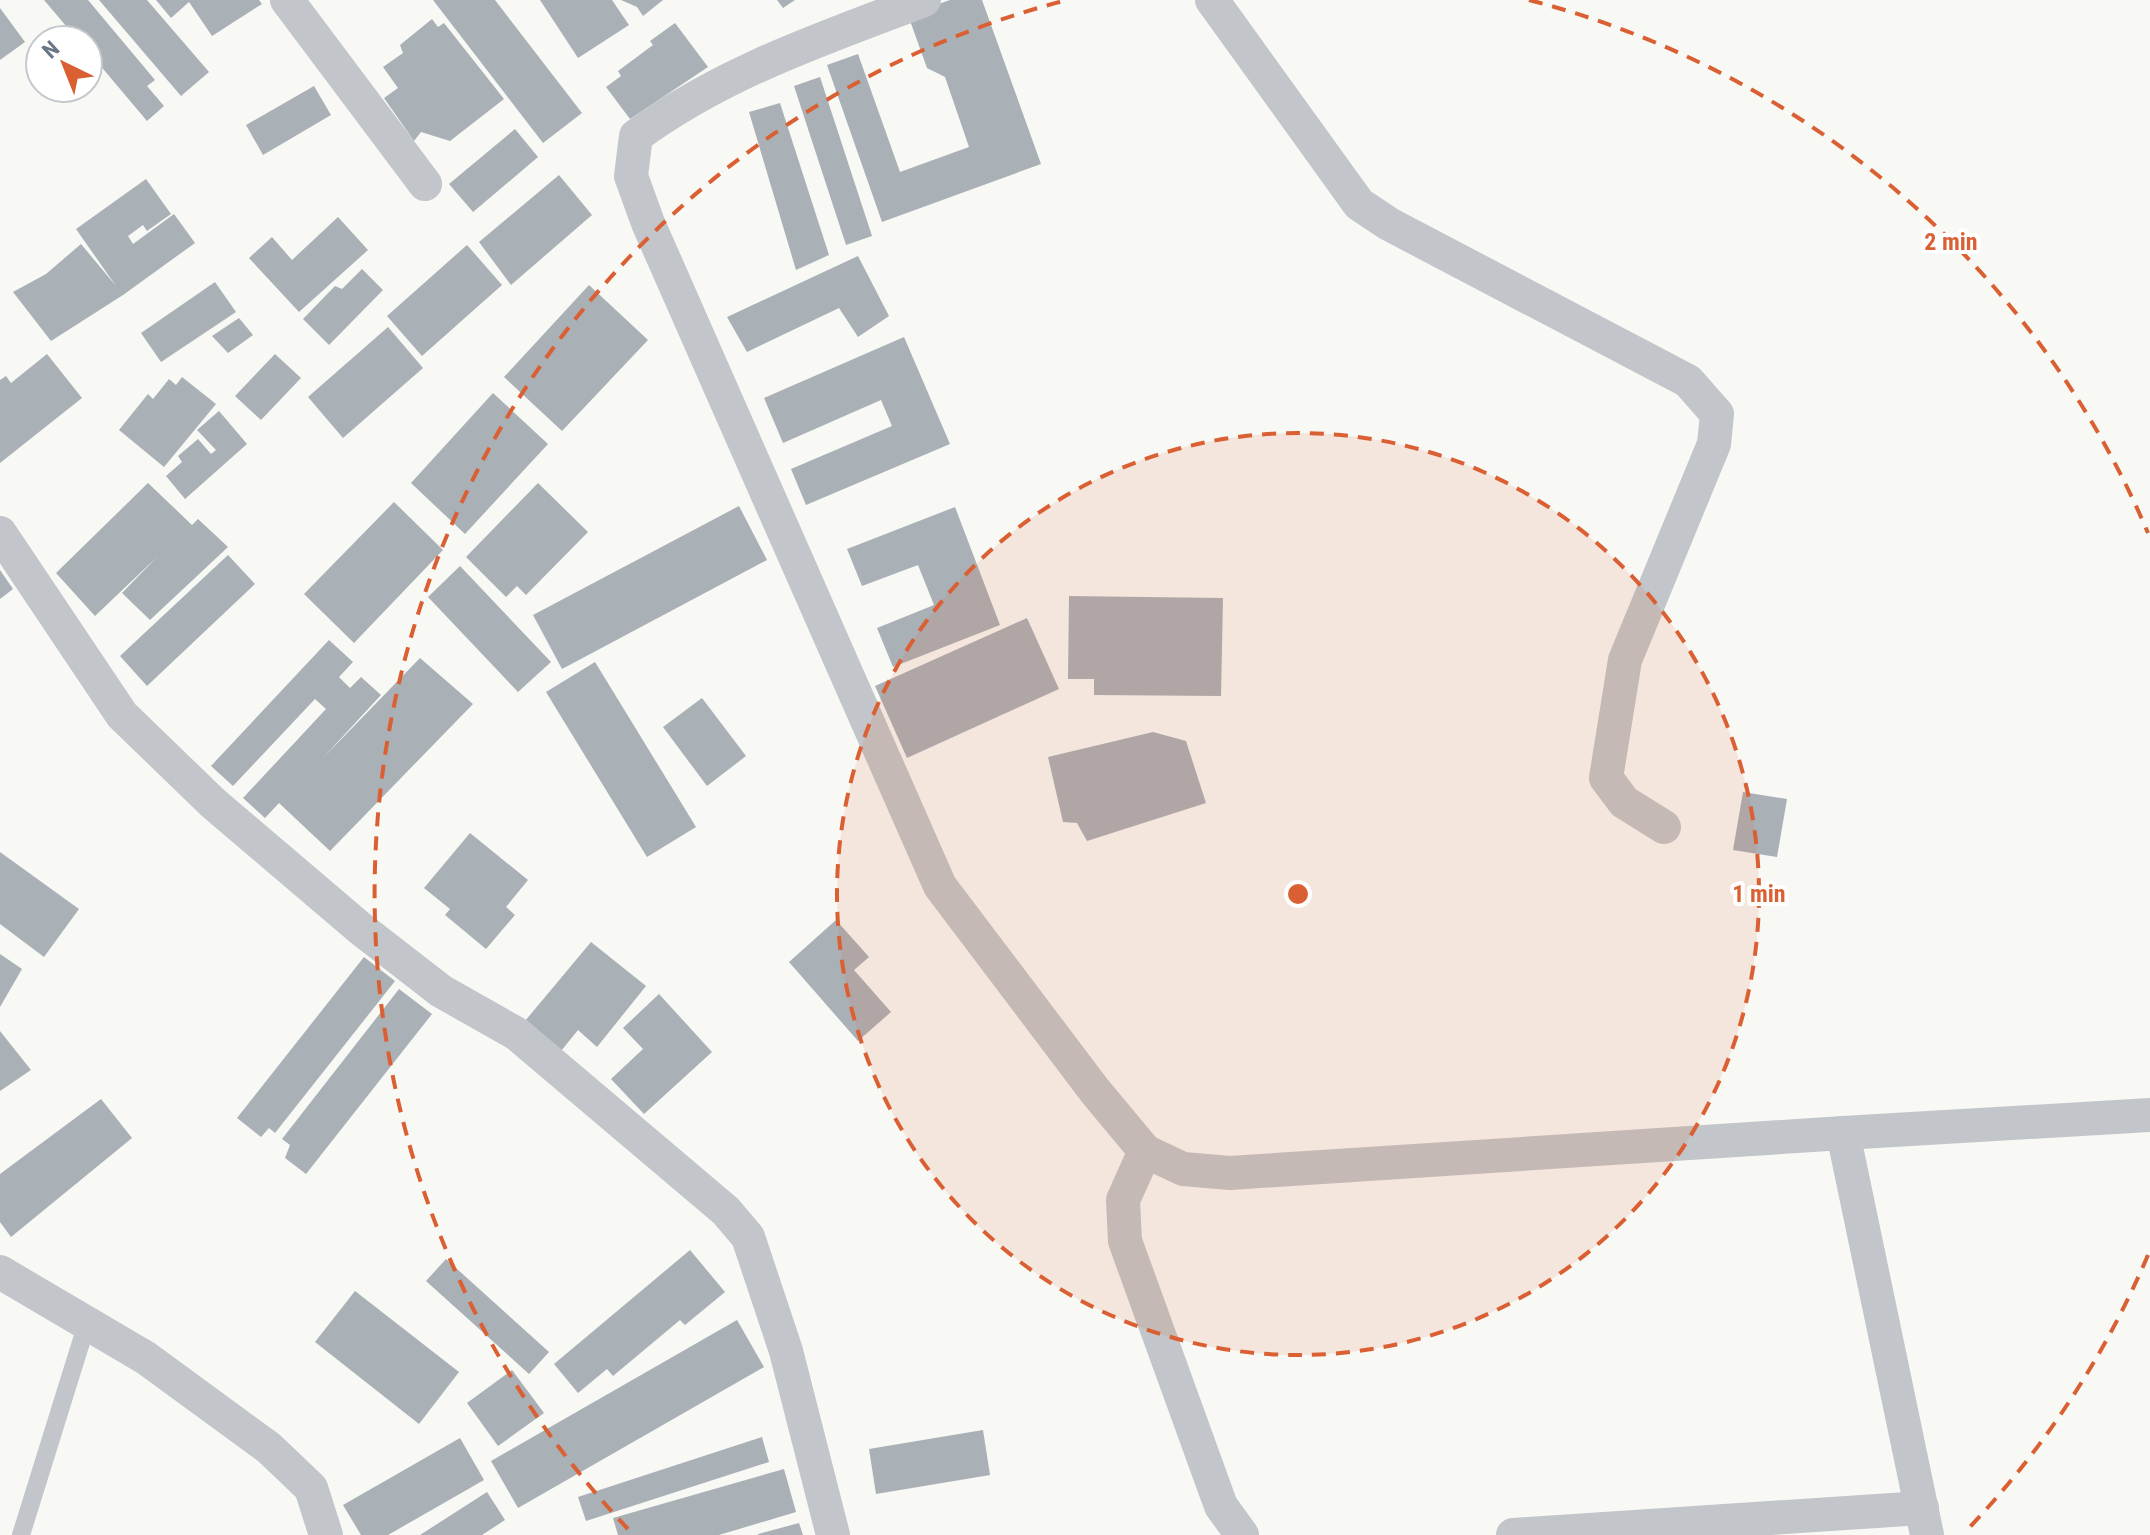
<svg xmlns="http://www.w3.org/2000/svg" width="2150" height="1535" font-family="'Roboto Condensed',sans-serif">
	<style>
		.building { fill: #a9b0b6 }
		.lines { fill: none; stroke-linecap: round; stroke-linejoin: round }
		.service { stroke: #c2c5c9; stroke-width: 18 }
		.minor { stroke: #c2c5c9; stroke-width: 34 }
		.ring { fill: none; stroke: #da6033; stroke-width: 4; stroke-dasharray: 14 10 }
		.centre { fill: #da6033; stroke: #fff; stroke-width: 4 }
		.ring-label { font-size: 24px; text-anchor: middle; font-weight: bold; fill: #da6033; stroke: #fff; stroke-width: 8; stroke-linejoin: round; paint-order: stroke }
	</style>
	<rect width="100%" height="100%" fill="#f8f8f5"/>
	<!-- building -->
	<g class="building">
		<path d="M44,0h44l67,80 -8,6 17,20 -17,15 -59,-70v-11h-10z"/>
		<path d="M99,0h48l62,72 -28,24z"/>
		<path d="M156,0h103l3,4 -50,32 -23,-34 -18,16z"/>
		<path d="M433,0h62l87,113 -39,30z"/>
		<path d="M540,0h72l17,25 -51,33z"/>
		<path d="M621,0h42l-20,16 -6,-9z"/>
		<path d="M777,0h18l-12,8z"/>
		<path d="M950,0h32l59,164 -159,58 -55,-157 31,-11 42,118 69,-25 -24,-70 -18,-9 -19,-53z"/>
		<path d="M0,8l25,34 -25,18z"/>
		<path d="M432,19l6,8 6,-4 60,76 -54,42 -29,-9 -7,9 -30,-43 14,-10 -15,-21 20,-14 -3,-8z"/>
		<path d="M675,23l33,44 -78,52 -24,-32 15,-11 -3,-5 35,-26 -3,-4z"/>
		<path d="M820,77l52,159 -26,9 -52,-159z"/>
		<path d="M314,86l17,29 -68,40 -17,-30z"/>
		<path d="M780,103l49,152 -33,15 -47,-158z"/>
		<path d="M515,129l23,28 -65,55 -24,-28z"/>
		<path d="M559,175l33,40 -81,70 -32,-43z"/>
		<path d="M146,179l25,35 -24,17 -4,-6 -15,11 5,8 41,-30 21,29 -72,52 -72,46 -38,-49 33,-18 35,-30 35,42 -40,-57z"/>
		<path d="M338,217l30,33 -69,62 -50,-54 23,-21 20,23z"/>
		<path d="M467,245l35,40 -80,71 -35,-40z"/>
		<path d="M858,256l31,60 -31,21 -19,-29 -92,44 -20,-35z"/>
		<path d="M362,269l21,21 -54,55 -26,-26 32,-33 7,3z"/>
		<path d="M215,282l21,30 -75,50 -20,-29z"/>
		<path d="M589,285l59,55 -86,91 -58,-54z"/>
		<path d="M239,318l14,17 -25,18 -16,-17z"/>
		<path d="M388,327l35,41 -80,70 -35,-41z"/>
		<path d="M904,337l46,107 -144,61 -15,-36 101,-43 -11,-26 -98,43 -19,-45z"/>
		<path d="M47,354l35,44 -82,65v-83l6,-4 5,7z"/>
		<path d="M275,354l26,24 -40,42 -26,-24z"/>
		<path d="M182,377l34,27 -52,63 -45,-37 29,-36 5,5 16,-20 7,6z"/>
		<path d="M493,393l55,51 -83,90 -54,-51z"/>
		<path d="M219,411l28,33 -62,55 -19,-23 16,-14 -4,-6 20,-17 13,15 5,-4 -19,-20z"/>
		<path d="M148,483l44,42 6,-6 30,28 -78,73 -28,-27 35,-36 -62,59 -39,-43z"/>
		<path d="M538,483l50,49 -62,63 -9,-9 -11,11 -40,-40z"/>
		<path d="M394,502l49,48 -89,93 -50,-49z"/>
		<path d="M739,506l28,54 -205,109 -29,-54z"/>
		<path d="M955,507l45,118 -107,42 -16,-39 57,-23 -16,-40 -56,21 -15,-37z"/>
		<path d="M228,555l27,29 -108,102 -27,-30z"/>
		<path d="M460,566l91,96 -33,30 -90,-95z"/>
		<path d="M0,570l13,19 -13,10z"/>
		<path d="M1069,596l154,2 -2,98 -127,-1v-16h-26z"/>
		<path d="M1027,618l32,71 -152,69 -32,-72z"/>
		<path d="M329,640l24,22 -14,15 11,11 11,-11 20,18 -59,64 98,-101 53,46 -143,147 -51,-48 -14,15 -22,-20 83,-89 -11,-10 -82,87 -22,-20z"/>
		<path d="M595,662l101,165 -49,30 -101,-165z"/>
		<path d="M702,698l44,58 -39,30 -44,-59z"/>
		<path d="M1153,732l33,9 20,62 -119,38 -10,-18 -14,-1 -15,-65z"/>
		<path d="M1743,792l44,7 -10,58 -44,-7z"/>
		<path d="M470,833l58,47 -22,27 9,8 -29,34 -41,-34 5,-6 -26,-21z"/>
		<path d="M0,852l79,57 -35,48 -44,-33z"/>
		<path d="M836,920l33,37 -15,13 37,42 -33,29 -69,-79z"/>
		<path d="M591,942l55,44 -49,61 -19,-17 -17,21 -36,-30z"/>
		<path d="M0,954l22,15 -22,38z"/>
		<path d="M364,957l31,24 -120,152 -6,-5 -8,9 -24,-19z"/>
		<path d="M399,989l33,25 -126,160 -21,-16 5,-13 -8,-6z"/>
		<path d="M659,994l53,58 -68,62 -33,-35 32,-30 -20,-21z"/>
		<path d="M0,1031l31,39 -31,21z"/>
		<path d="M101,1099l31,39 -121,99 -11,-15v-48z"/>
		<path d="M690,1250l35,42 -40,33 -5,-5 -67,56 -6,-7 -29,24 -24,-29z"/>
		<path d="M446,1259l103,93 -20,22 -103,-93z"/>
		<path d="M355,1291l104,81 -40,52 -104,-82z"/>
		<path d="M737,1320l27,47 -246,141 -27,-47z"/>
		<path d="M512,1370l32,43 -46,33 -31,-43z"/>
		<path d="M983,1430l7,45 -114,19 -7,-45z"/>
		<path d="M762,1437l7,25 -183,59 -8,-24z"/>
		<path d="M460,1438l24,42 -96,55h-27l-18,-30z"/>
		<path d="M784,1469l12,43 -77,23h-101l-5,-17z"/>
		<path d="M487,1492l18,28 -23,15h-62z"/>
		<path d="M799,1523l4,12h-45v-1z"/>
	</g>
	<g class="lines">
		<!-- service -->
		<path class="service" d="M21,1535l66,-212"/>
		<!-- minor -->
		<g class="minor">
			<path d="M287,0l138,184"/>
			<path d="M924,0c-100,38 -201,72 -288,136l-5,40 17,47 292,663 155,205 50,60 38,18 47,4 613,-40"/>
			<path d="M1212,0l147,204 30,20 299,157 29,33 -3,30 -89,216 -19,118 18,24 40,25"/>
			<path d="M0,533l122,182 91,88 148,126 80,62 76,43 209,177 22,26 38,114 47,184"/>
			<path d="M1145,1151l-22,49 2,41 96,265 21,29"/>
			<path d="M0,1272l146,86 123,90 42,40 15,47"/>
			<path d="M1513,1535l409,-27"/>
			<path d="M1927,1535l-84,-402 307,-18"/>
		</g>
	</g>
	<!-- distance rings -->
	<circle cx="1298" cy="894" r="461" fill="#da6033" fill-opacity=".12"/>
	<g class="ring">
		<circle cx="1298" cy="894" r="461"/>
		<path d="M2148 1255A923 923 0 0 1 1968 1529M628 1529A923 923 0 0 1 1067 0M1529 0A923 923 0 0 1 2148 533"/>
	</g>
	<circle cx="1298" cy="894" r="12" class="centre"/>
	<g class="ring-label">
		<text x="1951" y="250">2 min</text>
		<text x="1759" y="902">1 min</text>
	</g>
	<!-- north arrow -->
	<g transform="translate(64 64) rotate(317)"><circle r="38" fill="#ffffff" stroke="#c3c9ce" stroke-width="2"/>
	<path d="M0-6L14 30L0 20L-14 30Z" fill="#da6033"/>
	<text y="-12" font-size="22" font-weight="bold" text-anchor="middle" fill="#697785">N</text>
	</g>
</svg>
